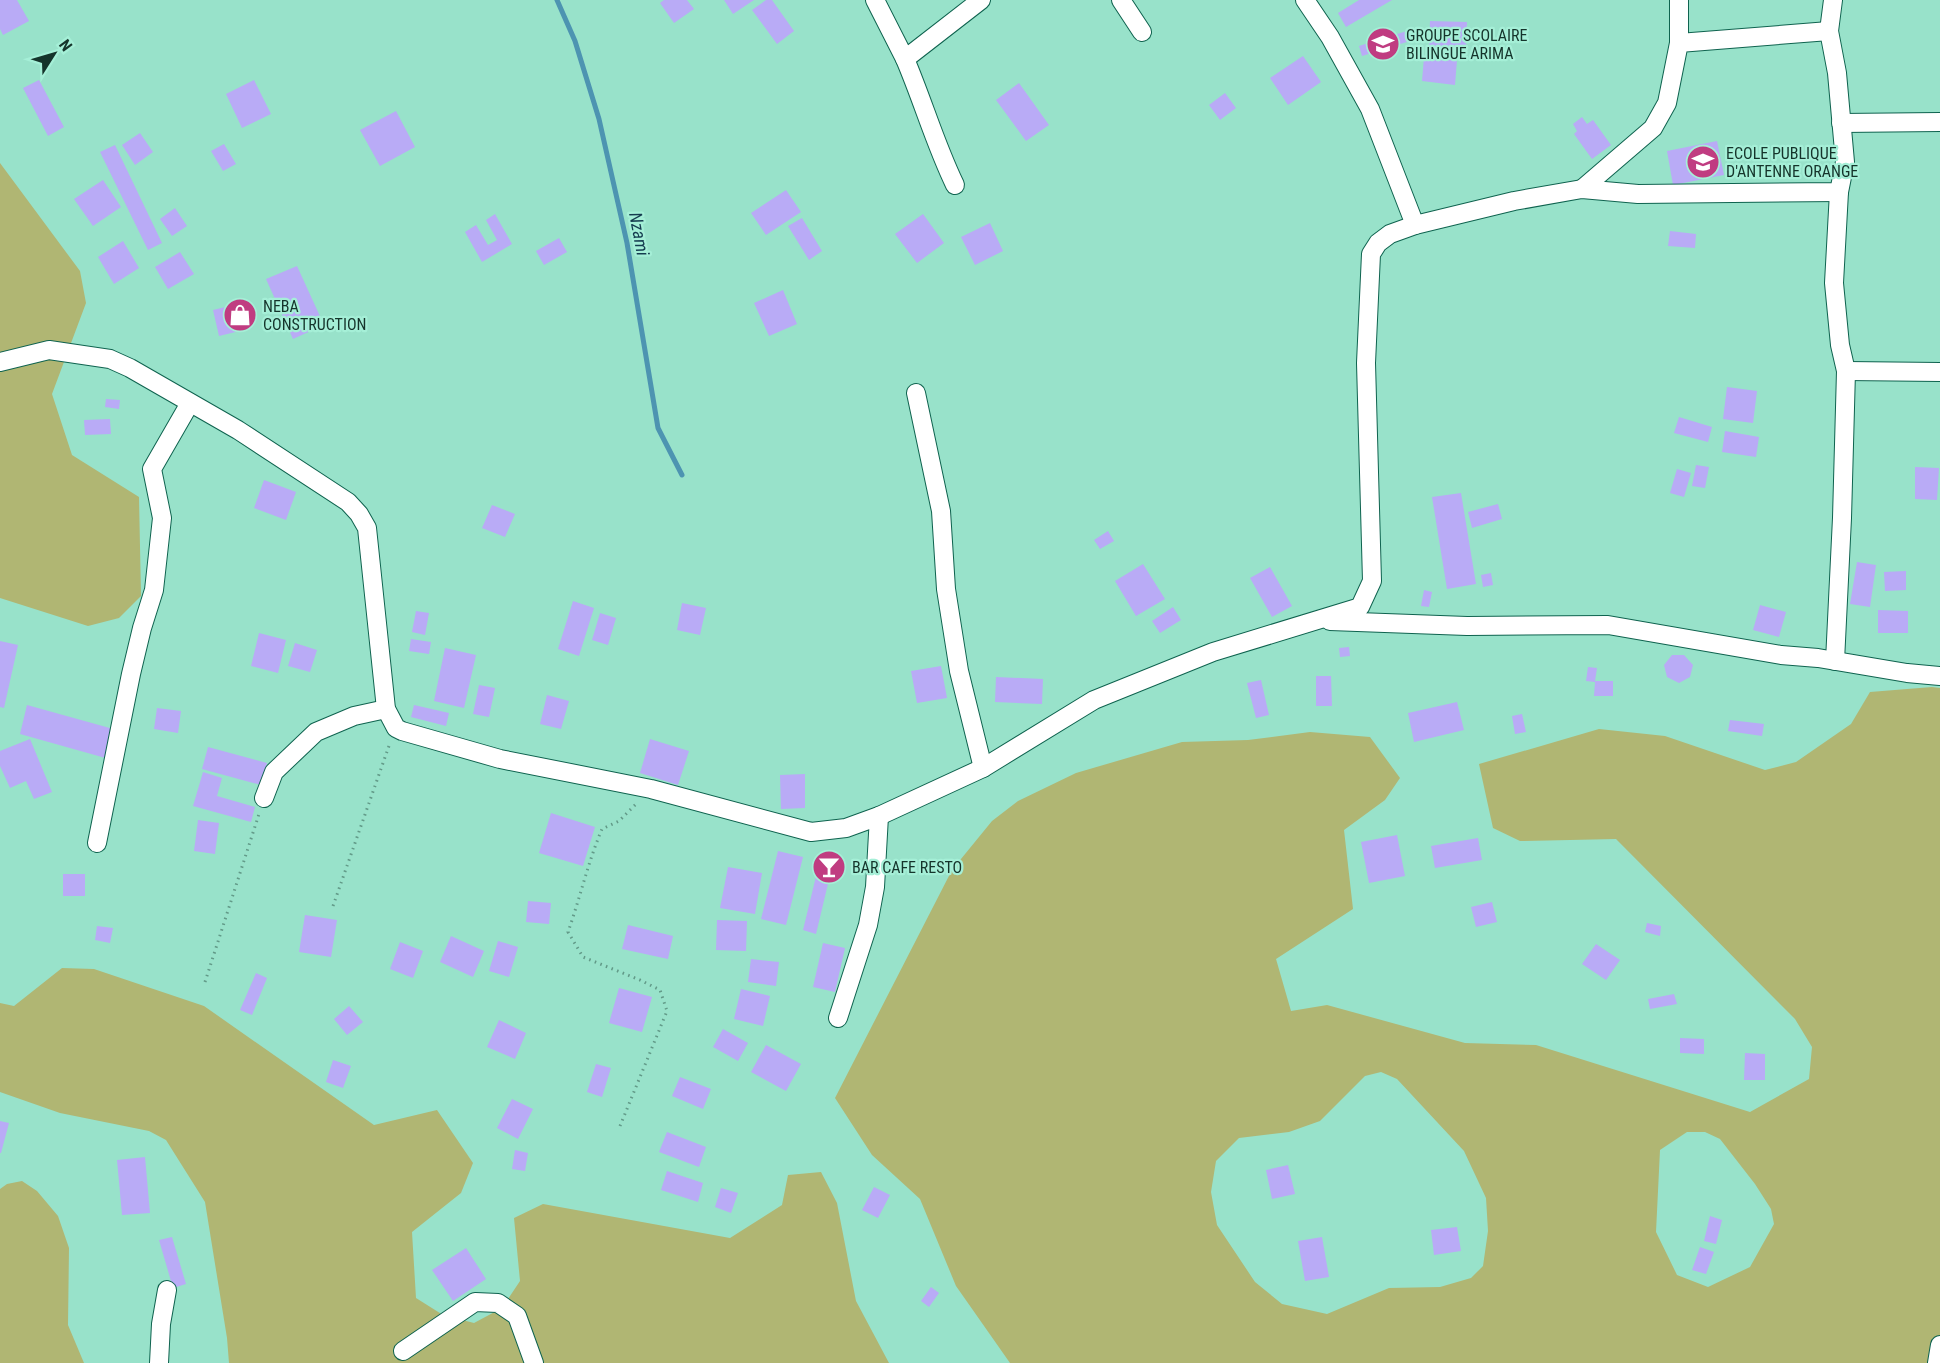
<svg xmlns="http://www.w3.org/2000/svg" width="1940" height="1363" font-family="'Roboto Condensed',sans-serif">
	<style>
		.green { fill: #b0b673; fill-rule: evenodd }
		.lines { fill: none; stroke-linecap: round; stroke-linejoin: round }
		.stream { stroke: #4d94b1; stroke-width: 5 }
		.building { fill: #b9abf6 }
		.minor-casing { stroke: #0f634f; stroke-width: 20 }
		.path { stroke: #629a88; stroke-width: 3; stroke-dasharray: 1.5 4.5; stroke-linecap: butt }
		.minor { stroke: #fff; stroke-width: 18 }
		.labels { text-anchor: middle; stroke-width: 4.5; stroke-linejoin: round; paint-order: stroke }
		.poi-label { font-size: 16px; fill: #15342b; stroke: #a5efd7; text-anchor: start }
		.water-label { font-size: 18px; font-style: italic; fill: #153c4f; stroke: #a5efd7 }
	</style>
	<rect width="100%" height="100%" fill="#98e2ca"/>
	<!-- green -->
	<g class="green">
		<path d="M0,163l80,108 6,32 -34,91 20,61 67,42 2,99 -22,22 -31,8 -88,-28z"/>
		<path d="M1932,687l8,1v675h-930l-54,-77 -36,-87 -48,-44 -37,-57 117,-228 40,-49 26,-20 58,-28 106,-31 66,-2 62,-8 60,5 30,41 -15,22 -41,30 9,79 -77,50 15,52 36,-6 138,38 71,2 214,67 59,-33 3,-32 -17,-28 -179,-180 -96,2 -27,-13 -14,-64 120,-35 66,7 100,34 31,-8 55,-38 19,-32zM1381,1072l16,7 67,72 22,47 2,33 -5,35 -12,12 -31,9 -51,1 -62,26 -45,-10 -27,-22 -38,-57 -6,-33 5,-31 23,-23 50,-6 31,-11 45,-45zM1687,1132h18l15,7 35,45 16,25 3,15 -24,43 -42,20 -31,-12 -21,-43 4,-82z"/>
		<path d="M62,968l32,1 110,37 170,119 63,-15 36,53 -12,30 -49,39 4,66 27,17 31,8 28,-15 18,-27 -6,-63 29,-14 187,34 52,-33 6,-30 33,-3 16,31 19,98 33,62h-660l-2,-25 -22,-136 -39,-62 -17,-9 -89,-18 -60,-21v-89l14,3z"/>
		<path d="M22,1181l15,10 21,25 11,32 -1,77 16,38h-84v-174l7,-5z"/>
	</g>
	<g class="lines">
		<!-- stream -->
		<path class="stream" d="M557,0l18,41 24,78 28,124 31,185 24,47"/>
	</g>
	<!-- building -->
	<g class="building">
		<path d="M0,0h17l12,21 -26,14 -3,-6z"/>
		<path d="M664,0h23l7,9 -20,14 -14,-20z"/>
		<path d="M724,0h30l-21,14z"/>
		<path d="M766,0h6l22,31 -17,13 -25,-34z"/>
		<path d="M1359,0h33l-46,27 -8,-14z"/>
		<path d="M1430,21l37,1 -1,30 -37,-1z"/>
		<path d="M1410,30l3,10 -51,16 -3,-10z"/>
		<path d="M1303,56l18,26 -33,23 -18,-27z"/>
		<path d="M1424,57l33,3 -2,25 -33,-4z"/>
		<path d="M39,80l25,47 -16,9 -25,-48z"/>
		<path d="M254,80l17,34 -29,14 -16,-34z"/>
		<path d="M1019,83l30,42 -23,16 -30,-41z"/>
		<path d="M1225,93l11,15 -16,12 -11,-15z"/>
		<path d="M396,111l19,36 -35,19 -20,-36z"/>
		<path d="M1582,117l5,7 6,-4 18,25 -19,14 -18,-25 3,-3 -4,-7z"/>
		<path d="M140,133l13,19 -18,13 -13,-20z"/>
		<path d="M1717,141l7,34 -51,10 -6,-34z"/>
		<path d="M224,144l12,20 -13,7 -12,-20z"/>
		<path d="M115,145l47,98 -14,7 -48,-98z"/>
		<path d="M103,180l18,27 -28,19 -19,-27z"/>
		<path d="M786,190l15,22 -35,23 -15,-22z"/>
		<path d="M175,208l12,18 -15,10 -12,-17z"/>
		<path d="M495,214l17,30 -30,18 -17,-30 11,-7 12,20 9,-5 -11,-20z"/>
		<path d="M923,214l21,29 -27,20 -22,-29z"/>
		<path d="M802,218l20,33 -13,9 -21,-34z"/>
		<path d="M990,223l13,28 -28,14 -14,-28z"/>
		<path d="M1670,231l26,3 -1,14 -27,-2z"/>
		<path d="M559,238l8,14 -23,13 -8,-14z"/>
		<path d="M123,241l16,27 -25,16 -16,-27z"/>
		<path d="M180,252l14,22 -26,15 -13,-22z"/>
		<path d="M297,266l27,59 -31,14 -27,-60z"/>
		<path d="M783,290l14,34 -28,12 -15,-33z"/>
		<path d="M246,302l6,26 -33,8 -6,-26z"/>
		<path d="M1727,387l30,4 -4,32 -30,-4z"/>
		<path d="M106,399l14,1 -1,9 -14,-2z"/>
		<path d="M1679,417l33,10 -4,15 -34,-9z"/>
		<path d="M110,419l1,15 -26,1 -1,-15z"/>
		<path d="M1725,431l34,6 -3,20 -34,-5z"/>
		<path d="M1696,465l13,2 -4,21 -13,-2z"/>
		<path d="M1915,467l24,1 -2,32 -22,-1z"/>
		<path d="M1677,469l14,4 -7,24 -14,-4z"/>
		<path d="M264,480l32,12 -10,28 -32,-12z"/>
		<path d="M1461,493l15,91 -29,5 -15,-92z"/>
		<path d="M1498,504l4,15 -30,9 -4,-16z"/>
		<path d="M492,505l23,9 -10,23 -23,-9z"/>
		<path d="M1108,531l6,10 -14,8 -6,-9z"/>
		<path d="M1857,562l19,3 -6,42 -20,-3z"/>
		<path d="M1143,564l22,35 -29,17 -21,-35z"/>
		<path d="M1270,567l22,39 -20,11 -22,-39z"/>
		<path d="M1906,571v19l-21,1 -1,-19z"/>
		<path d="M1491,573l2,12 -10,2 -2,-12z"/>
		<path d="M1424,590l8,2 -3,15 -8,-1z"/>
		<path d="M573,601l21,7 -15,48 -21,-7z"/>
		<path d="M682,603l24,5 -6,27 -23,-5z"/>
		<path d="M1760,605l26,7 -7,25 -26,-7z"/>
		<path d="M1173,607l8,13 -21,13 -8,-12z"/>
		<path d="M1878,610l30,1v22h-30z"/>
		<path d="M416,611l13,2 -4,22 -13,-3z"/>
		<path d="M600,613l16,5 -8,27 -16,-5z"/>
		<path d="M259,633l27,7 -8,33 -27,-7z"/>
		<path d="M411,639l20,3 -2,12 -20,-3z"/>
		<path d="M0,641l18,4 -14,63 -4,-1z"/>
		<path d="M295,643l22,7 -7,22 -22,-6z"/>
		<path d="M1349,647l1,9 -10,1 -1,-9z"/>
		<path d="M445,648l31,7 -12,53 -30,-7z"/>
		<path d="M1672,655h12l9,10 -3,12 -11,6 -12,-6 -3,-12z"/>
		<path d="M941,666l6,32 -30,5 -6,-32z"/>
		<path d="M1588,667l9,1 -2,13h18v15h-19l1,-14 -9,-1z"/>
		<path d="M1316,676h15l1,30h-16z"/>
		<path d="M996,677l47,2 -1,25 -47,-2z"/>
		<path d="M1261,680l8,35 -13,3 -9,-35z"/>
		<path d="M479,685l16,3 -6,29 -16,-3z"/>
		<path d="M547,695l22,6 -8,28 -21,-5z"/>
		<path d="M1457,702l7,28 -50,12 -6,-29z"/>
		<path d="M27,705l90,25 -8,29 -89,-25z"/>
		<path d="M414,705l35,8 -3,13 -35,-9z"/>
		<path d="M157,708l24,3 -3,22 -24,-4z"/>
		<path d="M1522,714l4,18 -11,2 -3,-18z"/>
		<path d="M1730,720l34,4 -2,12 -34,-5z"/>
		<path d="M30,739l22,53 -18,7 -8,-18 -16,7 -10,-22v-15z"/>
		<path d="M650,739l39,12 -11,34 -38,-12z"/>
		<path d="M208,747l59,16 -6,22 -59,-16z"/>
		<path d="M203,772l19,6 -5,18 38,11 -4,15 -58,-16z"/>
		<path d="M805,774v34l-24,1 -1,-34z"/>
		<path d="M551,813l44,14 -12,39 -44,-13z"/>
		<path d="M198,820l21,3 -4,31 -21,-3z"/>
		<path d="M1397,835l8,41 -36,7 -8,-41z"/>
		<path d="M1478,838l4,22 -47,8 -4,-22z"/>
		<path d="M778,851l25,6 -17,68 -25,-6z"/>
		<path d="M819,864l13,3 -16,67 -13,-4z"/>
		<path d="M728,867l34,6 -7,41 -35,-6z"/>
		<rect x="63" y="874" width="22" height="22"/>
		<path d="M528,901l23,2 -2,21 -23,-2z"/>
		<path d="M1492,902l5,20 -21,5 -5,-20z"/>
		<path d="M305,915l32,5 -6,37 -32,-5z"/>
		<path d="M717,920l30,1 -1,30 -30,-1z"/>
		<path d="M1647,923l14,3 -1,10 -15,-4z"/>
		<path d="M628,925l45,11 -5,23 -46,-10z"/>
		<path d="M97,926l16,2 -3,15 -15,-3z"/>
		<path d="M451,936l33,15 -11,26 -33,-15z"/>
		<path d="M498,941l20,6 -9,30 -20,-6z"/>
		<path d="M400,942l23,9 -10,27 -23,-9z"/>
		<path d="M823,943l22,5 -10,44 -22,-5z"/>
		<path d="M1596,944l24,16 -14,20 -24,-16z"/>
		<path d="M751,959l28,3 -3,24 -28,-4z"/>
		<path d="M256,973l11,5 -15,37 -12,-5z"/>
		<path d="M619,988l33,9 -10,35 -33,-9z"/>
		<path d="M741,989l29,7 -7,30 -29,-7z"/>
		<path d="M1674,994l3,10 -27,5 -2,-10z"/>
		<path d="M349,1006l14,16 -16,13 -13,-16z"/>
		<path d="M499,1020l27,13 -11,26 -28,-12z"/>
		<path d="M723,1029l25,14 -10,18 -25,-14z"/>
		<path d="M1680,1038l24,1v15l-24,-1z"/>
		<path d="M766,1045l35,19 -15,27 -35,-19z"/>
		<path d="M1745,1053l20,1v26h-21z"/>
		<path d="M333,1060l18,6 -8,22 -17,-6z"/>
		<path d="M596,1064l15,4 -9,29 -15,-5z"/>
		<path d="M680,1077l31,12 -8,20 -31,-13z"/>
		<path d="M512,1099l21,10 -15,30 -21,-11z"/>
		<path d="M0,1121l9,2 -8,30h-1z"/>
		<path d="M667,1132l39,15 -7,20 -40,-15z"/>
		<path d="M515,1150l13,3 -3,18 -13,-2z"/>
		<path d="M145,1157l5,56 -28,2 -5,-55z"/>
		<path d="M1288,1165l7,29 -23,5 -6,-29z"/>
		<path d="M667,1171l36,12 -5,19 -37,-12z"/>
		<path d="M874,1187l16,8 -12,23 -16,-8z"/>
		<path d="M721,1188l17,5 -7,20 -16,-6z"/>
		<path d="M1710,1216l12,4 -6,24 -12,-3z"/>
		<path d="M1457,1227l4,24 -27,4 -3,-25z"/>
		<path d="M172,1237l14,47 -13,4 -14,-48z"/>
		<path d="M1322,1237l7,40 -24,4 -7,-40z"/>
		<path d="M1700,1247l14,5 -8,22 -14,-4z"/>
		<path d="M466,1248l20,31 -33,22 -21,-31z"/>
		<path d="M931,1287l8,6 -10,14 -8,-6z"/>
	</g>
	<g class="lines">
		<!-- minor casing -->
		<g class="minor-casing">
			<g id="minor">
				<path d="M875,0l30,59 76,-59"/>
				<path d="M1121,0l21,32"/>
				<path d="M1305,0l25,37 40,72 45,116"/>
				<path d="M1679,0v43"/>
				<path d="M905,59c18,42 30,85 50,126"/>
				<path d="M1841,123l99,-1"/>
				<path d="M1582,189l71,-61 14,-25 12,-60 150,-12"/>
				<path d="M0,362l49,-12 61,9 20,9 108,62 110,72 11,12 8,14 19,181 10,19 6,3 98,28 151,30 160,43 35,-4 33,-12 104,-48 111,-68 119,-48 147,-45 12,-26 -6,-218 5,-109 7,-11 12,-9 25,-9 99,-24 68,-12 56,5 201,-2 6,-30 -8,-89 -8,-42 4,-31"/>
				<path d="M1846,371l94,1"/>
				<path d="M916,393l25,118 5,78 13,82 24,97"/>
				<path d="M1330,621l137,5 141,-1 173,30 37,3 89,15 33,3"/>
				<path d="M1835,661l7,-143 4,-147 -6,-26 -6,-62 5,-91"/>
				<path d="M264,798l10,-26 42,-40 38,-16 32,-7"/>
				<path d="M97,843l34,-169 11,-46 12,-38 8,-72 -10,-49 38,-66"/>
				<path d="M838,1018l30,-93 7,-38 4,-71"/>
				<path d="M403,1351l72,-49 23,1 19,13 17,47"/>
				<path d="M159,1363l2,-39 6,-34"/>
				<path d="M1937,1363l3,-18"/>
			</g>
		</g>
		<!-- path -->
		<g class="path">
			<path d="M333,906l57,-163"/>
			<path d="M205,982l54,-168"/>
			<path d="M620,1126l47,-115 -7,-21 -20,-10 -57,-23 -15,-25c12,-34 20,-70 34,-103l17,-8 18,-18"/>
		</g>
		<!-- minor -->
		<use href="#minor" class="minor"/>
	</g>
	<!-- icons -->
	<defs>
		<g id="school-disc" transform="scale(1.725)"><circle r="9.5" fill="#c03c81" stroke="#a5efd7"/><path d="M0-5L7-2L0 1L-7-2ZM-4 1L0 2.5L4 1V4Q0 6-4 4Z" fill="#fff"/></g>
		<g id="shop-disc" transform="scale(1.725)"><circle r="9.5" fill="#c03c81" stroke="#a5efd7"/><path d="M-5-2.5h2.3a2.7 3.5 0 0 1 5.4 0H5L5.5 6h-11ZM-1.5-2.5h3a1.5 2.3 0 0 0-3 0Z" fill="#fff"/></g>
		<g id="bar-disc" transform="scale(1.725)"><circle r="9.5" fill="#c03c81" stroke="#a5efd7"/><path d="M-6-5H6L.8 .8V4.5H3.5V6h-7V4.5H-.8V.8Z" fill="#fff"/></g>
	</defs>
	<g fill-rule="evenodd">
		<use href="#school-disc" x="1383" y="44"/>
		<use href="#school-disc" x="1703" y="162"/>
		<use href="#shop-disc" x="240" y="315"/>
		<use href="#bar-disc" x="829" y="867"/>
	</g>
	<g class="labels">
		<!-- poi labels -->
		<g class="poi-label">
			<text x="1406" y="41">GROUPE SCOLAIRE<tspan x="1406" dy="18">BILINGUE ARIMA</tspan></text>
			<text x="1726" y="159">ECOLE PUBLIQUE<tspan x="1726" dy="18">D'ANTENNE ORANGE</tspan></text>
			<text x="263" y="312">NEBA<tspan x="263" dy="18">CONSTRUCTION</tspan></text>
			<text x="852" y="873">BAR CAFE RESTO</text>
		</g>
		<!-- water labels -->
		<g class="water-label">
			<text transform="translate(639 234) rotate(79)" y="6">Nzami</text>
		</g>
	</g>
	<!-- north arrow -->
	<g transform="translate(54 54) rotate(53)" stroke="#a5efd7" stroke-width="4.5" paint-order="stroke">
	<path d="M0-4.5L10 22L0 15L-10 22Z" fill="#15342b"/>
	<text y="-9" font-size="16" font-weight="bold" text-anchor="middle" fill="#15342b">N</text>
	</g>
</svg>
